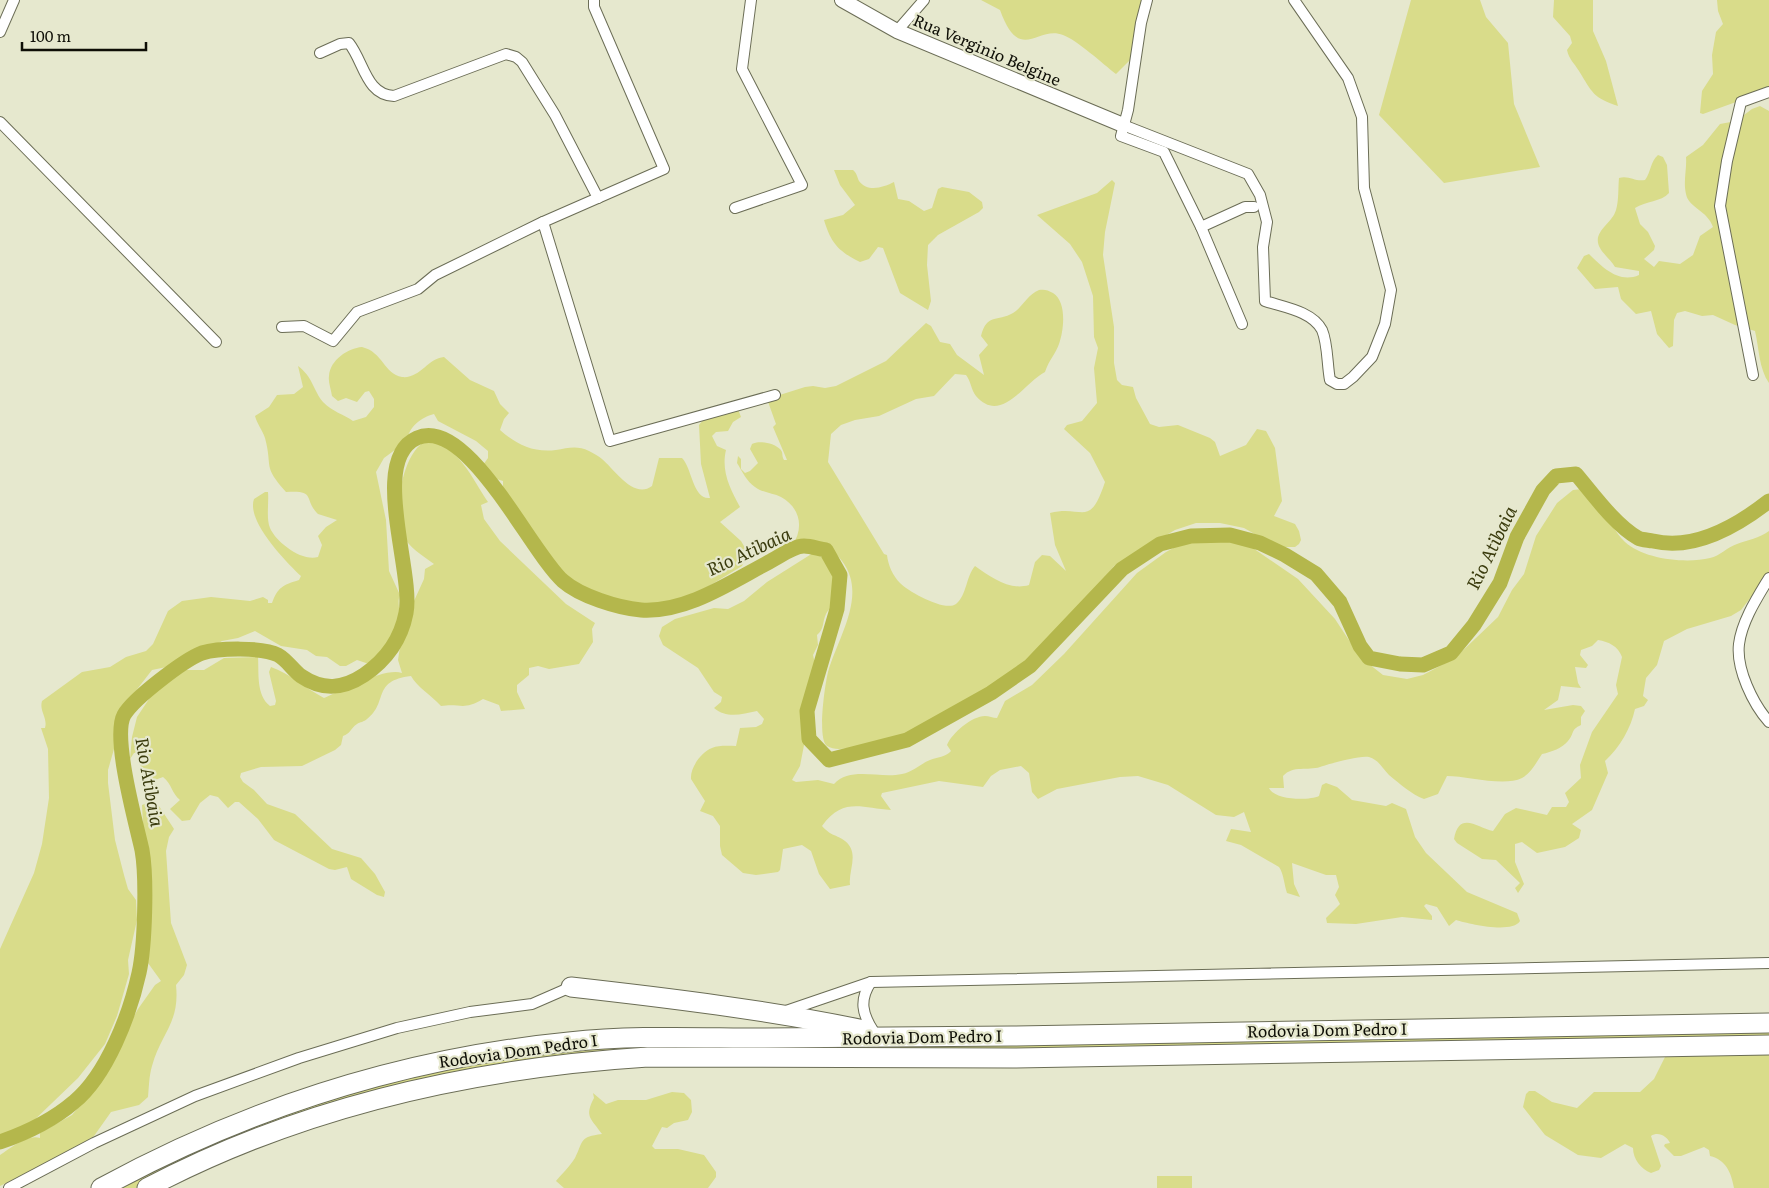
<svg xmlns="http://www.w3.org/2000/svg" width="1769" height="1188" font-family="Literata,serif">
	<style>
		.green { fill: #d9dc8a }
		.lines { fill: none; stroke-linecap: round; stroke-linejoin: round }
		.river { stroke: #b4b74c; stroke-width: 15 }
		.street-casing { stroke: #6b6d56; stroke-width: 12 }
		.secondary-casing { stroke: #6b6d56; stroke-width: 16 }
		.highway-casing { stroke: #6b6d56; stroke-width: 21 }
		.street { stroke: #fff; stroke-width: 10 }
		.secondary { stroke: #fff; stroke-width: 14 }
		.highway { stroke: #fff; stroke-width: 19 }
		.labels { text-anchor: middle; stroke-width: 4.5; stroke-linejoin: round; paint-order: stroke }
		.street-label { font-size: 16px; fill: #0e0e06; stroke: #e6e8ce }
		.water-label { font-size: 18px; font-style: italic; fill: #3a3b0d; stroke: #e6e8ce }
	</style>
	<rect width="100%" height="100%" fill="#e6e8ce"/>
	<!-- green -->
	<g class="green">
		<path d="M981,0h164l-14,59 -15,15c-13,-10 -39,-34 -53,-39 -26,-10 -43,30 -63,-25z"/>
		<path d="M1411,0h69l6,17 22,26 6,61 26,63 -96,16 -65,-68z"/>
		<path d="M1554,0h39v31l13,30 12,45c-25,-8 -26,-14 -39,-35 -5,-8 -10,-12 -12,-21l5,-7 -2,-7 -17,-19z"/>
		<path d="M1717,0h52v90l-66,24 -3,-1 2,-22 11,-17 -1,-19 4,-23 7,-8 -5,-13z"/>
		<path d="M1760,106l9,5v272c-10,-14 -10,-35 -14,-52l-20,-6 -22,-10 -11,1 -17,-5 -8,2 -3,7 -1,26 -4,2 -12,-14 -6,-23 -15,3 -15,-15 -3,-12 -23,2 -18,-21 7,-12 5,-2c13,13 30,30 50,21v-4l-24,-4c-4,-7 -11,-12 -15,-19 -9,-16 12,-24 16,-38 3,-10 2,-22 3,-32 10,-3 16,4 26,2 6,-8 5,-18 13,-25l5,2 4,8 2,28c-8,9 -23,8 -34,15l5,16 8,8 7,14 -1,4 -10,9 10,8 5,-6 21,3 13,-9 7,-19 13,-9c-5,-16 -25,-20 -27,-33 -3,-13 1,-25 0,-37l17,-12 17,-21 16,-3 16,-12z"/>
		<path d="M834,170h19c4,3 4,7 6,11 9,12 25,6 35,1l4,17 11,2 15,10 8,-3 6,-19 4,-2 27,5 13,10 1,6 -4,4 -41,23 -10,10 -1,20 4,36 -3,9 -28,-17 -17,-45 -5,-1 -9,12 -9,3c-22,-11 -29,-19 -36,-42l19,-5 12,-10 -15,-20z"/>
		<path d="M1112,180l3,3 -10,49 -2,23 11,72v36l3,17 5,5 11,2 3,11 14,26 9,3 19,-2 32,13 5,4 5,14 26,-11 11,-16 9,2 9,17 7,53 -8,15 21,8 4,7 2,9 -2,4 -4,3h-13l-15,-6 -23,-13 -24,-5h-24l-21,7 -61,36 -56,72 -62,53 -98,57c-11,2 -20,-1 -30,-2 -12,-1 -30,7 -41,0 -10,-7 -2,-62 1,-74 10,-35 40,-77 14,-111 -14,-19 -29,-18 -50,-15 12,-17 9,-38 -11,-49 -8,-4 -18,-4 -26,-10 -8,-5 -13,-16 -18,-24l1,-7 3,3v10l4,4 5,-2 8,-8 -8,-14 2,-5c7,-4 22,-1 28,5 4,4 1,6 4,11h3l-14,-33 3,-3 -9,-25 38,-12 8,-1 12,2 11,-2 50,-25 40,-38 5,3 9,16 10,2 7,11 27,20 -5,-20 9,-10 -7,-9c6,-23 16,-14 32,-23 9,-5 15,-19 26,-23 5,-1 9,0 14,3 14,9 11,37 6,51 -3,9 -10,16 -14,28 -20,10 -44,53 -69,24 -5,-6 -5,-15 -10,-21l-11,-1 -21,22 -18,3 -37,17 -24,4 -14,5 -10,9 -3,28 56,92 3,1c1,10 6,21 13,28 9,9 45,29 56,21 11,-9 10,-28 19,-38 16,11 34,25 54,19l6,-23 7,-7 8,1 16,15 -11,-26 -5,-32c33,-9 39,17 55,-31l-15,-29 -26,-24 3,-4 15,-4 15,-18 -3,-35 4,-20 -4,-11 -1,-41 -11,-34 -12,-18 -33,-29 60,-22z"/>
		<path d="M362,347c21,5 22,27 40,30 18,2 26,-19 42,-20l26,23 24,11 6,13 9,9 -5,6 -4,11c16,14 33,23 56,20 12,-2 21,-5 33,1 5,3 10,5 13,8 12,10 32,41 50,27l7,-28h23c10,10 11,42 28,40l-9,-34 -2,-39 4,-5 35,-11 3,8 -8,5 -5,9 -12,1 -4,4 5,10 9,4c-5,21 4,39 14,57l-20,15 21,19 7,12 -6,13 -51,31 -38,9 -27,1 -7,2 -28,-10 -35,-27 -53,-63v-28c-9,-3 -17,-5 -20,-16l5,-7v-7l-12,-10 -38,-20 -4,-7c-13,3 -26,14 -27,27l-23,17 -8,14 10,48 3,51 11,24c-3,7 0,12 -1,19 -2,18 -15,42 -30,50l-12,-4 -11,6h-6l-13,-9 -11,-1 -9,-6 -26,-4 -26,-15 -17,7 -16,3 -41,23 -29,6 -31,40 -7,39 -6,21v13l7,57 9,35 4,14 8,11 1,20 -9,40 1,14 -12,42 -12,28 -27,34 -53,51 -25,14v-194l34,-76 8,-29 7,-46 -1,-49 -7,-21h4c3,-10 -6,-17 -3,-27l40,-29 28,-5 16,-10 20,-6 7,-7 15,-33 14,-10 29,-4 39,4 13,-4 5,3v3h4c6,-16 11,-18 27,-23l2,-4c-15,-14 -55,-55 -47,-77l11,-7h3c1,11 -2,26 2,36 6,14 32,34 48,29l4,-12 -4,-9 8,-9 11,-7 -19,-6c-15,-15 -1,-24 -32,-22 -24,-27 -13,-24 -21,-54 -3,-9 -8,-14 -10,-22l14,-9 8,-12 17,-1 9,-7 -5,-21c15,11 15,24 25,36 10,10 20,12 30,19l13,-4 8,-10v-8l-5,-8 -4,1 -8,10 -11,-4 -8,3 -6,-5c-1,-7 -4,-14 -3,-20 1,-16 19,-28 33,-29z"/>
		<path d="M426,441c32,2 46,38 62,61l-7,3 3,14 16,22 66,63 29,19 -3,6 1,13 -14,22 -30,5 -11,-3 -9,2v7l-12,10v7l8,17 -24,2 -2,-6 -16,-6c-20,12 -22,4 -42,7 -10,-11 -24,-19 -30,-30 -40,5 -22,26 -44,43 -3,3 -7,3 -10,5 -6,4 -7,10 -14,12l-2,9 -6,5 -33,16 -41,1 -20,6 -1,4 3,5 11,8 13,14 28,10 37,35 29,9 14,16 10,18 -1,5 -7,-2 -26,-16 -4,-12 -12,3 -6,-1 -55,-29 -16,-21 -19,-17h-4l-7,6 -10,-11 -8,-2 -10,8 -10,17 -8,1 -12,-12 10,-9c-8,-6 -8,-16 -17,-23l-8,3 -6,-1 -10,-16 -2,-10h-3l-4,6 2,-22 5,-20 18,-27 31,-20h18l20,-12 34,-1c1,16 -2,38 12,49l5,-1 1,-4 -7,-29 2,-5c20,7 34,21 53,31 17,-7 61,-31 78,-25l-4,-13 2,-13 14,-46 10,-22 1,-10 9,-5c-12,-9 -25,-16 -31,-29 -10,-23 -1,-83 23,-94z"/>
		<path d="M1582,489c22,11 26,37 43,53 18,17 61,22 85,16 10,-2 17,-11 27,-14 11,-4 22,-6 32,-13v43l-28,36 -10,6 -44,13 -23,12 -7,24 -11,13 -3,18 5,4 -4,6 -9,3c-4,19 -15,38 -30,52l3,12 -16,37 -20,14 9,6 -2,8 -14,9 -28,6 -15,-11 -7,2v18l9,22 -6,9 -3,-5 5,-5 -24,-23 -14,-1 -25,-16 -3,-4c5,-29 24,-11 39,-8l12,-17 11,-6 31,7 5,-8h14l3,-5 -4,-9 16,-15 -1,-13 12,-33 26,-38 -2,-9 6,-28c-4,-11 -13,-15 -24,-17l-6,6 -11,4 -1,5 8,10 -2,3 -11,-1 3,16 3,5 -20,-2 -3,14 -14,10 29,-5 8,1 4,5 -4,6v8c-11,5 -6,8 -13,16 -6,7 -16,11 -26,13 -6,9 -11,19 -20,24 -18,9 -55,-2 -75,-2l-9,18 -14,5c-13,-5 -24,-15 -35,-24 -7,-7 -10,-15 -20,-18 -9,-2 -40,7 -49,10 -12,4 -27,-2 -37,9l1,12h-15c5,12 39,13 50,8l3,-11 4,-2 11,4 15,13 34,6 6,-3 14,6 9,28 11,16 41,39 50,21 3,8c-8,13 -51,3 -64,-1l-7,6 -12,-19 -11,-3 -2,2 8,10v4l-30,-3 -46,7 -29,-1 -1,-5 14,-14 -5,-9 4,-8 -3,-12h-10l-34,-12 2,21 6,13 -13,-4c-3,-8 -3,-19 -8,-26l-38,-22 -15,-4 5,-12 20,3 -7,-20 -10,5 -18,-2 -48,-30 -30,-9 -18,1 -63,12 -19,10 -6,-7 -3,-19 -8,-7 -21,4 -9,6 -8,11 -44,-6 -57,12 -1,3 10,14c-30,-2 -48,-13 -69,16 10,11 14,8 23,15 15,12 3,30 5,44l-20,4 -11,-15 -8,-23 -9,-6 -19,4 -3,21 -2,2 -22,3 -13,-2 -21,-18 -2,-9v-20l-7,-10 -13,-5 5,-10 -14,-22c-1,-11 10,-27 21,-31 7,-3 17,-2 24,-2l4,-18 16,-1 6,-3 2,-5 -7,-8c-15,3 -30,8 -43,-3l7,-6 1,-5 -8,-5 -16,-24 -35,-23 -4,-9 3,-9 13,-8 39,-11 14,1 16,-8 23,-19 46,-29c17,5 31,26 25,45 -2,6 -9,10 -12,16 -4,8 -1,14 -9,21l1,10 -5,10 4,18 -15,41 3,26 -5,26 -8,14 4,2 22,-2 16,4c16,-18 46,-5 68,-10 11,-2 18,-10 28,-14 7,-3 16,-3 21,-9l-4,-6c5,-12 25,-29 38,-29 4,0 8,2 12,2l8,-17 27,-16 32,-31 73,-81 29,-21 13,-7 17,-3 32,-2 22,6 48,33 37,40 25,38 23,18 24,4 16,-4 32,-17 43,-41 14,-27 12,-16 12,-38 21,-33 16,-13z"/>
		<path d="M155,800l19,29 -5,8 -3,14 5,72 16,42 -3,10 -8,10c4,38 -15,48 -24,81 -3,10 -3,21 -4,31l-9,8 -28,7 -17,24 -23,15 -71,35v-31c11,-7 27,-21 40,-17v-5l32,-18 33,-38 9,-25 24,-43 17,-24 6,-4 -13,-18 2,-69 2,-5 -14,-60 5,-4 -1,-20z"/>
		<path d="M1769,1028v10l-1266,28 -342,109 -25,13h-24l45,-24 208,-80 203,-37z"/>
		<path d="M1769,1053v135h-35c-3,-16 -8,-28 -24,-32l-1,-6 -5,-3 -23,9h-7l-10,-10 1,-2 5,-1c-3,-7 -12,-12 -19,-7l10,30 -2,4 -8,3c-10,-4 -18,-14 -18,-25l-8,-4 -24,14 -23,-3 -33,-20 -22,-28 3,-13 3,-3h6l17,11 25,6 17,-16h46l14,-13 12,-24z"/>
		<path d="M672,1092l12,1 7,7 1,12 -4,8 -14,3 -7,5 -5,-1 -10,19 3,3h23l26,6 12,17v5l-8,11h-144l-8,-7c6,-7 14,-15 19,-23 9,-18 4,-21 27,-24 -11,-16 -18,-17 -8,-36l-1,-5 13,11 12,-4h28z"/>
		<rect x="1157" y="1176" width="35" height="12"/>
	</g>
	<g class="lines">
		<!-- river -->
		<path class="river" d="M0,1142c26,-9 53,-22 74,-40 33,-27 56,-88 65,-129 6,-27 8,-95 3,-123 -6,-27 -30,-113 -18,-135 10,-17 60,-55 78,-62 16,-5 61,-6 76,2 9,5 15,15 23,21 22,15 42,13 63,-1 22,-15 37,-36 42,-62 8,-41 -37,-154 11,-175 50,-23 114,115 146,143 17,15 55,27 78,29 45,3 90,-28 128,-48 10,-5 24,-16 35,-16 7,0 15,3 22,4l14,25 -3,34 -30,102 2,28 20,21 78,-20 84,-47 39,-27 92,-97 38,-25 31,-8 39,-1 30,8 25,12 31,19 24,28 20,44 9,12 31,6 23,1 28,-12 23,-28 26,-42 17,-46 26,-47 13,-14 20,-2c17,20 39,51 62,64 4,2 10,2 15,3 41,10 84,-15 116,-40"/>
		<!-- street casing -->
		<g class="street-casing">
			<g id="street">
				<path d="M1147,0l-6,23 -13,87 -7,26 43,16 37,75 41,97"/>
				<path d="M897,31l27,-31"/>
				<path d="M0,32l14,-32"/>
				<path d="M320,53l20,-9 9,-1c15,19 17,52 45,53l112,-42 10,3 6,5 33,53 43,83"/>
				<path d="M0,122l216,220"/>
				<path d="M1123,125l125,49 12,21 7,27 -4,25 2,54c18,6 47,10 57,29 6,14 5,35 8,50l7,4h7l9,-7 19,-20 13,-33 6,-34 -27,-102 -2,-71 -14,-39 -54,-78"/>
				<path d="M735,208l67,-23 -60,-116 9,-69"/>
				<path d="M543,222l67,219 165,-46"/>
				<path d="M1201,227l44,-20h9"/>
				<path d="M282,327l22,-1 29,15 24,-29 61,-23 17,-14 108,-53 121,-53 -70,-162v-7"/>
				<path d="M1753,375l-33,-169 7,-45 14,-59 28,-10"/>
				<path d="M1769,578c-12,20 -27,43 -30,66 -3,25 14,60 30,78"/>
				<path d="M871,982c-12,18 -9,32 3,50"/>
				<path d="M786,1011l85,-29 898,-19"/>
				<path d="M9,1188l85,-45 101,-47 104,-38 98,-30 73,-16 62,-8 39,-17"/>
			</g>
		</g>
		<!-- secondary casing -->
		<g class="secondary-casing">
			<path id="secondary" d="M842,0l55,31 226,94"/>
		</g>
		<!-- highway casing -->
		<g class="highway-casing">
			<g id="highway">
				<path d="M571,987c98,11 196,23 293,43"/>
				<path d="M101,1188c145,-79 303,-130 468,-146 65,-7 130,-4 196,-4 82,0 164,-1 247,-2 252,-4 505,-9 757,-13"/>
				<path d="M147,1188c155,-82 326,-120 501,-131l365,1 756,-13"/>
			</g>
		</g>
		<!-- street -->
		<use href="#street" class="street"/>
		<!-- secondary -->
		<use href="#secondary" class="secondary"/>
		<!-- highway -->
		<use href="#highway" class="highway"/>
	</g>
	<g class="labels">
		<!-- street labels -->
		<g class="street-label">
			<text transform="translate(987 50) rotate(23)" y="6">Rua Verginio Belgine</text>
			<text transform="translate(1327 1030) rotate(-1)" y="6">Rodovia Dom Pedro I</text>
			<text transform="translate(922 1037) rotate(-1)" y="6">Rodovia Dom Pedro I</text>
			<text transform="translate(518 1051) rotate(-8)" y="6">Rodovia Dom Pedro I</text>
		</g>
		<!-- water labels -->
		<g class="water-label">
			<text transform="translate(1492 548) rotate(-64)" y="6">Rio Atibaia</text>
			<text transform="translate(749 552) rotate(-25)" y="6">Rio Atibaia</text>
			<text transform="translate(149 782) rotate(80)" y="6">Rio Atibaia</text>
		</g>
	</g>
	<!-- scale -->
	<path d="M22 42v8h124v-8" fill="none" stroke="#0e0e06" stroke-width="2.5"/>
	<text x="30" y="42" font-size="15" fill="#0e0e06" stroke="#e6e8ce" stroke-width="4" paint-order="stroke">100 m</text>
</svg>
